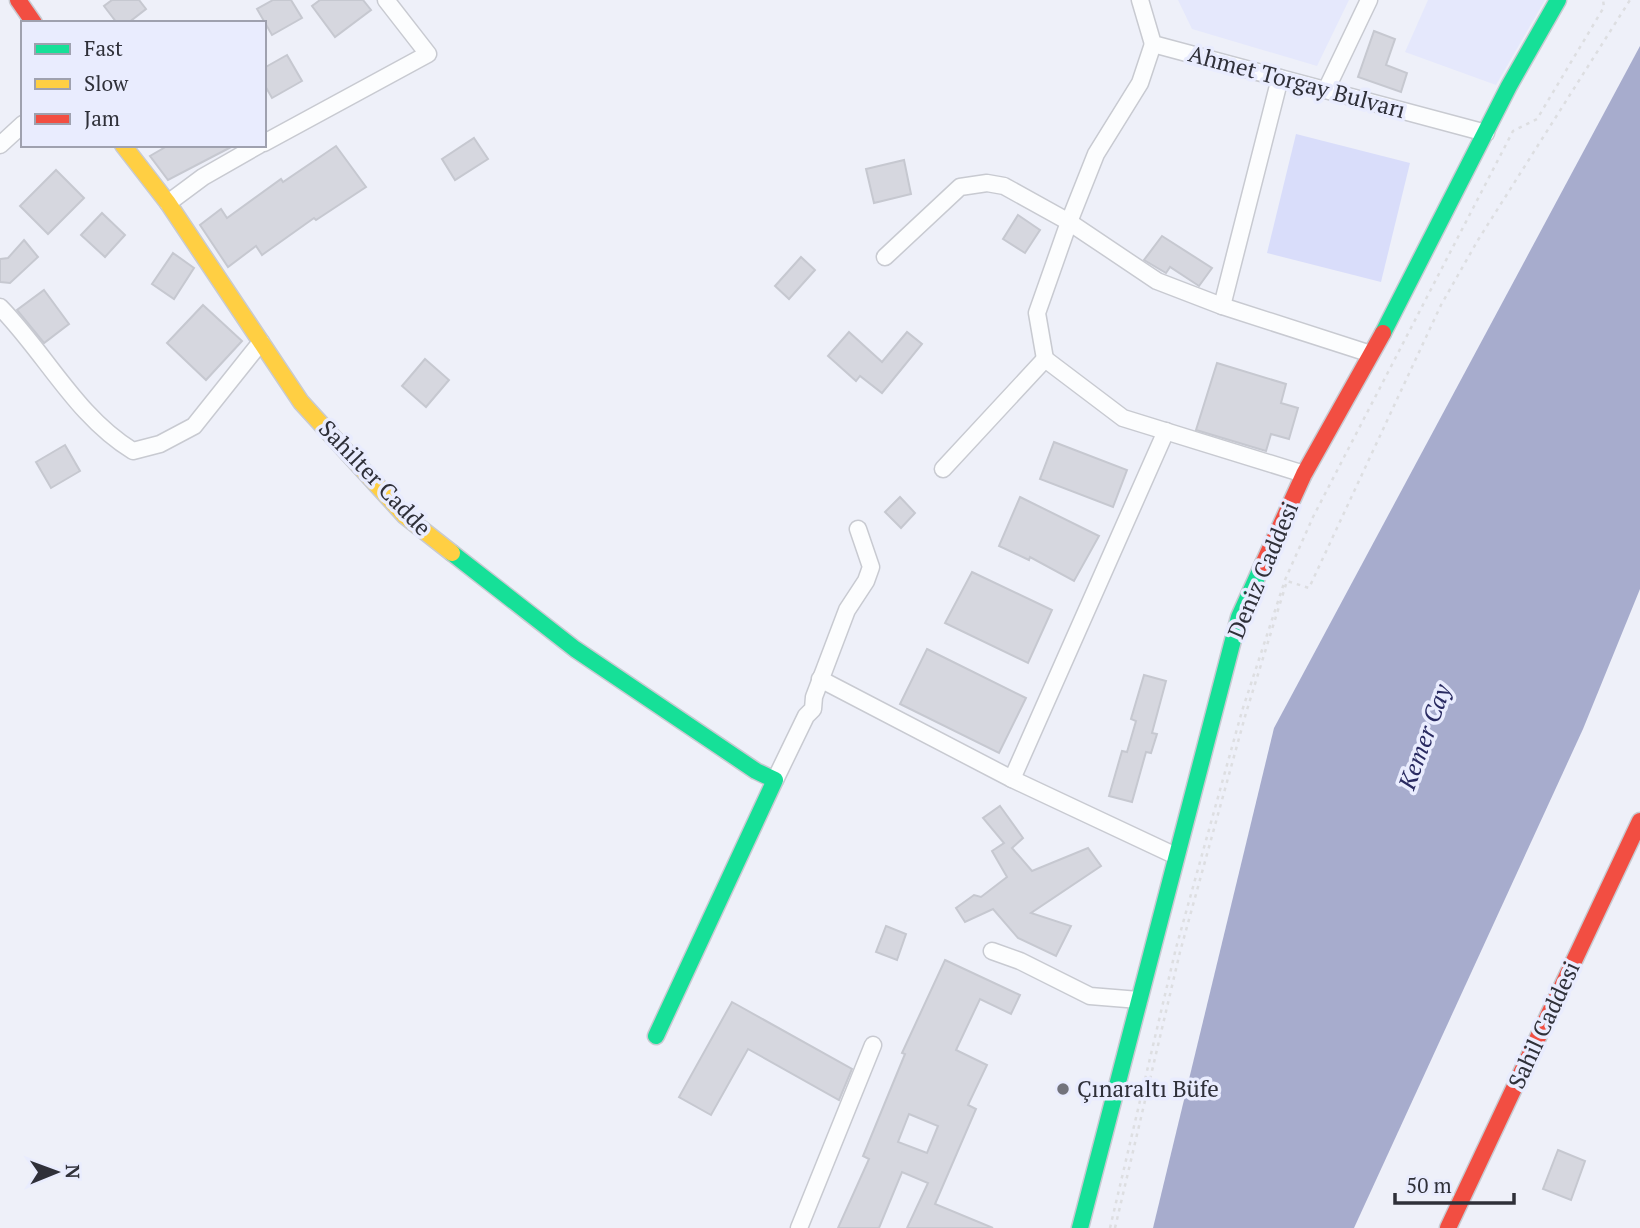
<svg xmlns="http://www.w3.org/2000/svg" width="1640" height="1228" font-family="'PT Serif',serif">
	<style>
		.built { fill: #e5e8fc }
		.green { fill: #d9ddfa }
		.water { fill: #a7accd }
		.building { fill: #d6d7df; stroke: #c6c8d0; stroke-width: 2; fill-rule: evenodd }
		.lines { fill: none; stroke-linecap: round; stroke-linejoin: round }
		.street-casing { stroke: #c8cad1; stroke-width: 19 }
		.fast-casing { stroke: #c8cad1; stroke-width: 19 }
		.slow-casing { stroke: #c8cad1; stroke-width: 19 }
		.jam-casing { stroke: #c8cad1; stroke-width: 19 }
		.path { stroke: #dddee1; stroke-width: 2.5; stroke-dasharray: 3.5 5; stroke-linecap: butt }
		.street { stroke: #fcfdfe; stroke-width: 16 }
		.fast { stroke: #16e098; stroke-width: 16 }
		.slow { stroke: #ffcf43; stroke-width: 16 }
		.jam { stroke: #f24e42; stroke-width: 16 }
		.poi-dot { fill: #72737c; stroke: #e9ecfe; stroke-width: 2.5 }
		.labels { text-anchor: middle; stroke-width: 7; stroke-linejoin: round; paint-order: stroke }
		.street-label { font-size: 23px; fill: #2f3039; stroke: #e9ecfe }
		.poi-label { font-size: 23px; fill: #2f3039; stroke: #e9ecfe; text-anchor: start }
		.water-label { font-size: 24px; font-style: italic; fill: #292a61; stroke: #e9ecfe }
	</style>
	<rect width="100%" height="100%" fill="#eef0f9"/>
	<!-- built -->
	<g class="built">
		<path d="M1178,0h171l-32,66 -125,-37z"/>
		<path d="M1428,0h117l-49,85 -91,-33z"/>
	</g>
	<!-- green -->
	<path class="green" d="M1296,134l114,29 -29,119 -114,-29z"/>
	<!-- water -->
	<path class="water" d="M1640,46v543l-57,140 -229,499h-201l121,-500z"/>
	<!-- building -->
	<g class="building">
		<path d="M112,0h27l7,9 -18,14h-11l-13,-17z"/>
		<path d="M273,0h18l11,18 -30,17 -15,-26z"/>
		<path d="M320,0h43l8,10 -36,27 -23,-31z"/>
		<path d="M1374,31l21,8 -9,26 21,8 -6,19 -43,-15z"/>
		<path d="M287,55l15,26 -30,17 -8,-14v-16z"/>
		<path d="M474,138l14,21 -33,21 -13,-21z"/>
		<path d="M169,145h66l-67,35 -18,-24z"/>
		<path d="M336,146l30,41 -50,33 -2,-2 -52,37 -6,-9 -28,21 -28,-42 21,-16 6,9 54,-39 2,3z"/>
		<path d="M904,160l7,34 -37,9 -8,-34z"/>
		<path d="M56,170l28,28 -36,36 -28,-28z"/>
		<path d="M102,213l23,22 -20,22 -24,-22z"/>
		<path d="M1018,215l22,15 -15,23 -22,-14z"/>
		<path d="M1162,236l50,32 -13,18 -29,-19 -4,6 -22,-13z"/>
		<path d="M24,240l14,17 -28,26 -10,-1v-23l8,-1z"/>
		<path d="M173,253l21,15 -20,31 -22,-15z"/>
		<path d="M801,257l14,13 -26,29 -14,-13z"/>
		<path d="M44,290l25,34 -25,19 -27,-33z"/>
		<path d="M203,305l39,36 -36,39 -39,-37z"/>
		<path d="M849,332l33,30 25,-30 15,12 -40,49 -22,-17 -4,5 -28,-25z"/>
		<path d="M425,359l24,21 -23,27 -24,-21z"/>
		<path d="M1217,363l69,21 -5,19 17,5 -9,31 -18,-5 -5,17 -70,-21z"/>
		<path d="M1054,442l73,28 -14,37 -73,-28z"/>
		<path d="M65,445l15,26 -29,17 -15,-26z"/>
		<path d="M900,497l15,16 -14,15 -16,-16z"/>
		<path d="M1020,497l79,39 -25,45 -44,-24 -1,3 -30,-14z"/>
		<path d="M972,572l80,38 -24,53 -83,-40z"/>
		<path d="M927,649l99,49 -27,55 -99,-49z"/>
		<path d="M1144,675l22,6 -14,52 5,1 -6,19 -5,-1 -14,50 -23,-6 13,-45 5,1 9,-31 -5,-2z"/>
		<path d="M1000,806l23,32 -11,10 20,23 56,-23 13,18 -70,47 40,13 -15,30 -38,-18 -25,-29 -28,13 -9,-14 18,-13 7,2 26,-20 -15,-26 12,-8 -21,-25z"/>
		<path d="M886,926l20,8 -9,26 -21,-8z"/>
		<path d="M945,960l75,35 -9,19 -31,-15 -24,51 31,15 -19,40 8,4 -41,95 58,24h-86l21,-45 -26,-11 -23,56h-41l31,-69 -6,-3 42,-102 -3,-1zM909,1114l29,12 -11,27 -29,-11z"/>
		<path d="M732,1002l120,67 -13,31 -91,-51 -37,66 -32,-18z"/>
		<path d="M1558,1150l27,11 -14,39 -28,-11z"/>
	</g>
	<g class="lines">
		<!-- street casing -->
		<g class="street-casing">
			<g id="street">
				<path d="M1140,0l13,44 333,89"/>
				<path d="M1326,90l43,-90"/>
				<path d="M264,143l164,-89 -42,-54"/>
				<path d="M0,145l23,-21"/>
				<path d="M168,203l35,-26 56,-32"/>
				<path d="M885,257l75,-70 27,-4 17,3 65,36 88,59 65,25 149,48"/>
				<path d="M1222,306l58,-228"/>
				<path d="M0,307c46,47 76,109 133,144l27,-7 34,-18 67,-84"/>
				<path d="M1045,359l-8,-46 32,-91 27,-68 44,-71 13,-39"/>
				<path d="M943,469l102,-110 78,59 181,56"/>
				<path d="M820,679l192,100 164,77"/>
				<path d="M1012,779l154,-348"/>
				<path d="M775,780l31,-64 7,-7 1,-12 33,-87 19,-29 5,-14 -13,-38"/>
				<path d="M992,951l28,10 70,35 49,4"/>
				<path d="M799,1228l74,-183"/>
			</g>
		</g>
		<!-- fast casing -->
		<g class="fast-casing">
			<g id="fast">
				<path d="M1383,333l126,-247 49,-86"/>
				<path d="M452,553l123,96 181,122 19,9 -119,256"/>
				<path d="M1080,1228l159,-611 24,-53"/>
			</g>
		</g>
		<!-- slow casing -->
		<g class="slow-casing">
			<path id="slow" d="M123,145l45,58 133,199 104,114 47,37"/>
		</g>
		<!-- jam casing -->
		<g class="jam-casing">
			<g id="jam">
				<path d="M18,0l16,23"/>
				<path d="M1263,564l41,-90 79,-141"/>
				<path d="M1448,1228l192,-407"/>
			</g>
		</g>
		<!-- path -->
		<g class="path">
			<path d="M1110,1228l66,-280 66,-237 43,-131 28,-63 200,-386 24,-12 67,-112 -1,-7"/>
			<path d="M1115,1228l65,-276 66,-239 41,-132 22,7 132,-283 37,-65 152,-240"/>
		</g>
		<!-- street -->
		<use href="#street" class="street"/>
		<!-- fast -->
		<use href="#fast" class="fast"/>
		<!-- slow -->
		<use href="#slow" class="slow"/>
		<!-- jam -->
		<use href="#jam" class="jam"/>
	</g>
	<!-- markers -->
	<circle class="poi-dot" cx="1063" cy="1089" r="7"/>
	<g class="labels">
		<!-- street labels -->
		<g class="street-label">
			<text transform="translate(1297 82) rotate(15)" y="8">Ahmet Torgay Bulvarı</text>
			<text transform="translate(375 478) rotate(46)" y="8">Sahilter Cadde</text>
			<text transform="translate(1263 570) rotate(-67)" y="8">Deniz Caddesi</text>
			<text transform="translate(1544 1025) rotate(-65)" y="8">Sahil Caddesi</text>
		</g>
		<!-- poi labels -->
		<g class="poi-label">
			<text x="1077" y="1097">Çınaraltı Büfe</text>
		</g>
		<!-- water labels -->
		<g class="water-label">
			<text transform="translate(1425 737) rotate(-70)" y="8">Kemer Cay</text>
		</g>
	</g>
	<!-- legend -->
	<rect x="21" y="21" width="245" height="126" fill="#e9ecfe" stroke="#9fa1af" stroke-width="2"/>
	<rect x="35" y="44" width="35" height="10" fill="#16e098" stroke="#9fa1af" stroke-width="2"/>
	<text x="84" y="56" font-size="21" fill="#2f3039">Fast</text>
	<rect x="35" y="79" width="35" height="10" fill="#ffcf43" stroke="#9fa1af" stroke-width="2"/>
	<text x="84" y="91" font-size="21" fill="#2f3039">Slow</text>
	<rect x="35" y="114" width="35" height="10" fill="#f24e42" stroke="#9fa1af" stroke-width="2"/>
	<text x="84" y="126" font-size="21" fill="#2f3039">Jam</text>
	<!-- north arrow -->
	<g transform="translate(56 1172) rotate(89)" stroke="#e9ecfe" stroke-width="5" paint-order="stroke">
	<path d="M0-5L12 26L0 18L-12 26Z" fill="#2f3039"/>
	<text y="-10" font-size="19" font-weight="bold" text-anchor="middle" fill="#2f3039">N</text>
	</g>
	<!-- scale -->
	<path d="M1395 1193v10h119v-10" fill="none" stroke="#2f3039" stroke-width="3.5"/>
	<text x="1406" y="1193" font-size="21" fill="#2f3039" stroke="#e9ecfe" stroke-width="5" paint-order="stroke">50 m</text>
</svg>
